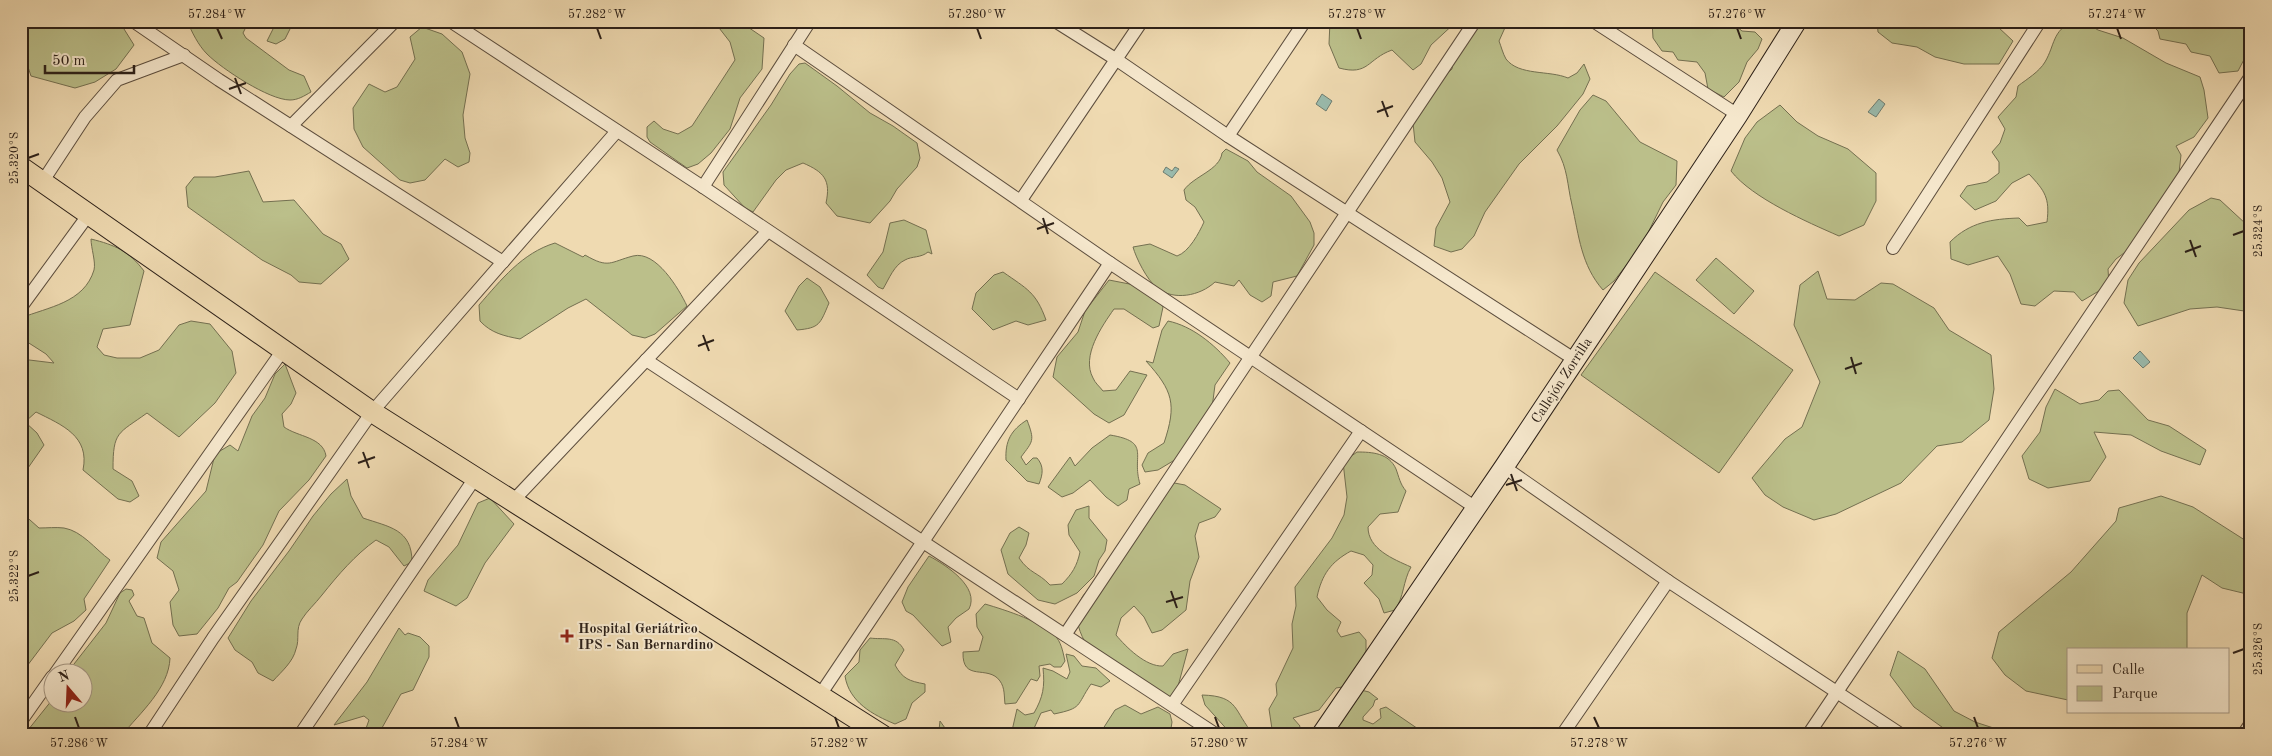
<svg xmlns="http://www.w3.org/2000/svg" width="2272" height="756" font-family="'Old Standard TT',serif">
	<style>
		.green { fill: #bbbf8a; stroke: #747051 }
		.water { fill: #9abbad; stroke: #6e7d71 }
		.lines { fill: none; stroke-linecap: round; stroke-linejoin: round }
		.street-casing { stroke: #5d4e3e; stroke-width: 14 }
		.secondary-casing { stroke: #2c2018; stroke-width: 21 }
		.primary-casing { stroke: #2c2018; stroke-width: 22 }
		.street { stroke: #f5e7cc; stroke-width: 12 }
		.secondary { stroke: #f5e7cc; stroke-width: 19 }
		.primary { stroke: #efdab1; stroke-width: 20 }
		.ticks { fill: none; stroke: #2c2018; stroke-width: 2 }
		.poi-dot { fill: #8f2418; stroke: #f5e7cc; stroke-width: 2 }
		.labels { text-anchor: middle; stroke-width: 4; stroke-linejoin: round; paint-order: stroke }
		.street-label { font-size: 14px; fill: #2c2018; stroke: #f5e7cc }
		.poi-label { font-size: 14px; font-weight: bold; fill: #2c2018; stroke: #f5e7cc; text-anchor: start }
		.neatline { fill: none; stroke: #2c2018; stroke-width: 2 }
		.ticks-label { font-size: 12px; text-anchor: middle; fill: #2c2018 }
	</style>
	<rect width="100%" height="100%" fill="#efdab1"/>
	<filter id="stains"><feTurbulence type="fractalNoise" baseFrequency=".004" numOctaves="4"/><feColorMatrix values="0 0 0 0 .2 0 0 0 0 .09 0 0 0 0 .02 0 0 0 .5 -.17"/></filter>
	<radialGradient id="worn" r=".72"><stop offset=".6" stop-color="#630" stop-opacity="0"/><stop offset="1" stop-color="#630" stop-opacity=".3"/></radialGradient>
	<!-- green -->
	<g class="green">
		<path d="M21,21h98l15,24 -18,24 -21,13 -20,6 -44,-12 -3,-9 -7,-4z"/>
		<path d="M187,21h62l-6,12 3,5 43,32 15,6 7,16c-7,4 -13,8 -21,8 -21,0 -68,-31 -83,-46 -9,-9 -15,-22 -20,-33z"/>
		<path d="M277,21h17l-9,18 -9,5 -9,-3z"/>
		<path d="M331,21h33c-9,8 -23,5 -33,0z"/>
		<path d="M716,21h23l25,17 -2,31 -22,29 -10,31 -19,24 -13,11 -11,4 -37,-26 -3,-5v-10l7,-6 9,8 15,5 14,-8 43,-66 -5,-18 -14,-18z"/>
		<path d="M1330,21h127l-26,24 -10,19 -8,6 -21,-20c-25,9 -23,26 -53,18l-10,-24z"/>
		<path d="M1477,21h31l-9,20c2,5 4,13 7,18 13,17 43,11 62,19l9,-5 7,-9 6,15 -7,15 -26,32 -38,38 -34,48 -11,24 -12,13 -11,3 -17,-6 2,-18 14,-26 -8,-24 -10,-16 -17,-20 -2,-19 24,-39 15,-15 3,-19z"/>
		<path d="M1652,21h78l12,10 13,1 7,7 -4,10 -11,13 -8,20 -15,15 -16,-8 -3,-16 -8,-11 -19,-2 -5,-8 -11,-1 -9,-13z"/>
		<path d="M1877,21h91l4,7 26,-1 15,14 -14,23h-35l-29,-7 -18,-10 -25,-4 -14,-11z"/>
		<path d="M2073,21h10l15,9 25,8 43,25 34,14 4,13 4,28 -14,19 -18,9 5,9 -2,18 -6,16 -24,27 -3,13 -14,18 -16,12 -8,10 1,16 -27,16 -8,-9 -20,-1 -19,15 -14,-2 -11,-30 -12,-18 -30,9 -17,-6 -1,-17c20,-20 42,-23 69,-24l8,8 20,-4c3,-24 -2,-31 -18,-48l-17,9 -16,18 -21,9 -15,-14 7,-10 20,-4 12,-9v-11l-7,-10 8,-9 5,-14 -7,-12 18,-20 2,-11c9,-7 21,-14 27,-24 10,-17 7,-31 28,-41z"/>
		<path d="M2131,21h116l4,3v22l-13,25 -19,2 -9,-17 -19,-4 -5,-8 -26,-5 -2,-8 -8,-8 -10,3z"/>
		<path d="M422,27l20,7 20,18 8,22 -7,41 2,23 5,15 -1,9 -11,5 -13,-8 -20,21 -15,3 -10,-3 -37,-33 -9,-18 -1,-21 16,-24 16,8 12,-5 18,-28 -5,-22z"/>
		<path d="M805,63l32,23 33,27 23,13 24,17 3,15 -3,9 -20,22 -7,12 -20,22 -33,-7 -11,-13c5,-23 -2,-31 -23,-40l-17,7 -10,10 -23,32 -8,-4 -21,-23 -1,-13 48,-67 19,-31 9,-10z"/>
		<path d="M1593,95l13,6 34,41 37,19 -1,24 -13,17 -21,43 -28,36 -11,9c-22,-25 -24,-54 -31,-85 -5,-21 -4,-36 -15,-55l23,-40z"/>
		<path d="M1780,105l17,17 21,14 30,13 28,24v28l-12,24 -25,11c-32,-14 -87,-38 -108,-65l14,-33 12,-16z"/>
		<path d="M1226,149l22,12 9,11 34,24 19,26 4,11v12l-17,31 -24,6 -2,14 -9,6 -12,-7 -11,-15 -5,6 -19,-4c-15,14 -41,19 -58,6 -10,-8 -21,-30 -24,-41l17,-3 27,12c12,-4 22,-23 27,-34l-9,-15 -9,-7 -2,-10c10,-14 36,-20 38,-37z"/>
		<path d="M249,171l14,31 31,-2 29,34 18,10 8,15 -28,25 -22,-2 -8,-7 -29,-15 -74,-53 -2,-20 8,-10h21z"/>
		<path d="M2211,198l9,2 26,24 5,-3v91l-34,-5 -27,2 -52,17 -14,-23 4,-23 11,-17 50,-53z"/>
		<path d="M904,220l22,10 6,24 -4,-2c-7,6 -16,4 -23,8 -11,5 -16,19 -22,29l-5,-2 -11,-12 16,-23 7,-29z"/>
		<path d="M91,239c24,6 38,12 53,32l-14,54 -27,4 -6,18 7,8 13,3h23l19,-8 20,-25 12,-4 19,3 22,27 4,22 -21,30 -36,34 -32,-24c-29,21 -34,18 -34,56l19,12 7,15 -9,6 -12,-3 -35,-29c7,-34 -21,-45 -47,-58l-11,10 12,11 7,12 -23,33v-119l33,4 -8,-9 -25,-16v-20c27,-11 63,-15 73,-48 2,-8 -3,-22 -3,-31z"/>
		<path d="M555,243l28,14 2,-2c24,14 25,7 48,1 23,-6 46,33 54,50l-32,28 -10,4 -13,-3 -46,-36 -18,9 -48,31c-16,-3 -29,-6 -40,-18l-1,-16c22,-25 43,-52 76,-62z"/>
		<path d="M1716,258l38,33 -20,23 -38,-34z"/>
		<path d="M1818,271l9,28 28,1 26,-17 12,1 41,24 15,22 42,25 3,34 -5,31 -27,22 -25,4 -36,37 -65,31 -22,6 -31,-13 -18,-12 -13,-17 33,-39 17,-12 18,-45 -26,-57 6,-40z"/>
		<path d="M1003,272c24,17 33,20 43,48l-18,5 -12,-4 -23,9 -21,-21 4,-16 18,-18z"/>
		<path d="M1655,272l138,98 -74,103 -138,-98z"/>
		<path d="M807,278l13,9 9,16c-9,21 -9,25 -32,27l-12,-19 14,-25z"/>
		<path d="M1109,280l41,8 13,19 -4,19 -6,2 -29,-19h-10c-12,17 -33,47 -21,69 2,5 7,9 10,13l13,-1 14,-19 17,4 -23,40 -15,8 -15,-9 -41,-37 4,-20 21,-25 7,-21z"/>
		<path d="M1168,321c24,5 46,23 62,42l-15,22 -3,23 -34,50 -20,12 -13,2 -3,-7 6,-12 16,-10c13,-39 9,-52 -18,-82l7,2 9,-33z"/>
		<path d="M285,364l11,29 -5,11 -9,10 2,13c14,10 39,10 42,29l-17,24 -30,31 -16,34 -26,37 -8,6 -11,20 -21,26 -18,2 -6,-11 -3,-23 9,-12 -6,-19 -16,-13 4,-16 45,-51 9,-37 15,-9 8,6 14,-35 13,-18 10,-24z"/>
		<path d="M2055,389l25,15 19,-4 9,-9 11,-1 29,30 21,6 37,24 -6,15 -39,-14 -30,-16 -37,-3 12,25 -16,24 -42,7 -19,-9 -7,-23 18,-24 6,-25z"/>
		<path d="M1027,420c8,21 6,21 -6,37l5,8 7,-7h4c7,8 6,16 2,26l-12,-3 -21,-21c-1,-19 5,-30 21,-40z"/>
		<path d="M1110,435c42,7 21,20 30,49l-11,5 -2,11 -9,6 -12,-9 -16,-17 -17,13 -11,4 -14,-10 22,-30 5,9 17,-18z"/>
		<path d="M1357,452c15,0 32,1 39,17 3,8 4,15 10,22l-8,21 -18,2 -12,13c0,22 25,32 43,40 -8,14 -7,30 -16,43l-11,3 -5,-14 -15,-16 8,-8 1,-10 -9,-10 -13,-4c-20,11 -29,23 -34,46l10,13 14,12 -4,9 4,6 18,-5 7,8v11l-17,35 -13,2 -17,22 -26,8 7,8 -4,9h-33l9,-6 -3,-20 8,-14 -1,-11 17,-36 -1,-24 4,-18 -1,-19 37,-49 12,-23 3,-18 -4,-35z"/>
		<path d="M347,479l4,17 12,22c26,9 49,11 49,44l-8,4 -15,-19 -13,-7c-21,15 -38,35 -54,55 -7,9 -15,16 -20,24 -7,10 -2,20 -6,30 -3,13 -14,22 -23,32l-15,-8 -6,-11 -17,-12 -7,-12 23,-37 38,-50 24,-35 18,-22z"/>
		<path d="M1169,482l16,3 36,24 -6,8 -16,6 -4,13 4,21 -9,24 -4,29 -24,20 -10,3 -8,-16 -10,-11 -13,12 -5,17c10,12 30,32 47,31l10,-12 15,-5 -11,41 -5,9c-15,-7 -61,-26 -70,-35 -21,-21 -38,-54 -11,-77z"/>
		<path d="M2161,496l32,11 58,37v51l-29,-7 -20,-13 -15,38v37h-119v50l-42,-9 -21,-16 -13,-17 7,-26 72,-60 45,-51 3,-13z"/>
		<path d="M490,498l24,26 -29,39 -18,35 -11,8 -32,-15 4,-11 30,-35 20,-42z"/>
		<path d="M1089,506v12l18,22 -2,11 -6,9 -5,16 -17,17 -22,11 -17,-4 -30,-26 -7,-24 9,-17 9,-6 10,6 -3,12 -7,13c11,16 19,14 31,27l12,-1c10,-10 15,-18 18,-32l-11,-17 -1,-10 8,-15z"/>
		<path d="M21,512l18,16c8,0 17,-1 25,0 18,3 31,21 46,32l-26,39 2,11 -12,11 -22,12 -31,41z"/>
		<path d="M929,556c17,9 51,31 40,53l-13,9 -8,9 3,15 -9,4 -29,-31 -7,-4 -4,-9 6,-15z"/>
		<path d="M126,589l6,1 2,5 -5,6 8,15 7,2 8,25 18,15c-1,30 -30,55 -48,77h-98l28,-35v4h30v-30l-15,-1 39,-50 14,-30z"/>
		<path d="M985,604c20,6 59,18 72,34 5,7 6,15 8,23l-4,6h-7l-4,-3 -11,2 1,10 -3,5 -6,-2 -15,24 -11,1c-1,-8 0,-16 -5,-23 -12,-17 -38,2 -37,-29l16,-1 4,-14 -6,-10 -1,-13z"/>
		<path d="M399,628l6,7 3,-2 12,4 9,9v11l-16,33 -12,4 -23,41 -14,-1 5,-14 -5,-4 -30,9 33,-43z"/>
		<path d="M870,638c14,2 26,-3 34,12l-9,15c8,14 14,16 30,19v8l-13,11 -6,16 -11,5c-22,-9 -46,-22 -50,-48l14,-14 1,-12z"/>
		<path d="M1898,651l27,18 29,42 21,11 40,13h-62l-39,-28 -24,-32z"/>
		<path d="M1066,654l8,2 8,10 14,2 14,13 -9,6 -10,-3c-15,22 -8,24 -37,30l-3,-4 -10,3 -10,22h-20l6,-26 8,6 9,-2c9,-16 11,-26 9,-45l10,3 14,8 3,-7z"/>
		<path d="M1357,689l12,3 9,7 -3,1 -2,6 -10,11v3l10,4 8,-6 -1,-9 6,-2 41,28h-96z"/>
		<path d="M1202,695c38,1 31,16 52,40h-22l-27,-30z"/>
		<path d="M1125,705l16,9 17,-7 12,7 2,8 -2,13h-71l16,-25z"/>
		<path d="M940,721l10,14h-20l4,-6 5,1z"/>
	</g>
	<!-- water -->
	<g class="water">
		<path d="M1322,94l10,7 -6,10 -10,-7z"/>
		<path d="M1879,99l6,5 -9,13 -8,-5z"/>
		<path d="M1166,167l6,4 3,-4 4,2 -7,9 -9,-6z"/>
		<path d="M2140,351l10,11 -7,6 -10,-10z"/>
	</g>
	<g class="lines">
		<!-- street casing -->
		<g class="street-casing">
			<g id="street">
				<path d="M133,21l86,59 284,182"/>
				<path d="M450,21l253,166 316,212"/>
				<path d="M1055,21l62,39 111,76 346,223"/>
				<path d="M1593,21l145,94"/>
				<path d="M794,45l316,218 366,245"/>
				<path d="M291,126l104,-105"/>
				<path d="M1228,136l77,-115"/>
				<path d="M43,181l42,-64 32,-37 67,-25"/>
				<path d="M703,187l107,-166"/>
				<path d="M1021,200l121,-179"/>
				<path d="M1893,248l147,-227"/>
				<path d="M21,307l68,-93"/>
				<path d="M646,360l571,375"/>
				<path d="M1504,467l164,114 234,154"/>
				<path d="M513,501l255,-270"/>
				<path d="M1065,635l410,-614"/>
				<path d="M55,674l228,-324"/>
				<path d="M820,695l290,-432"/>
				<path d="M1172,705l189,-274"/>
				<path d="M21,721l31,-44"/>
				<path d="M149,735l64,-97 159,-226 245,-281"/>
				<path d="M300,735l175,-257"/>
				<path d="M1562,735l106,-154"/>
				<path d="M1808,735l443,-659"/>
				<path d="M2243,735l8,-12"/>
			</g>
		</g>
		<!-- secondary casing -->
		<g class="secondary-casing">
			<path id="secondary" d="M1321,735l183,-268 234,-352 59,-94"/>
		</g>
		<!-- primary casing -->
		<g class="primary-casing">
			<path id="primary" d="M21,167l351,245 510,323"/>
		</g>
		<!-- street -->
		<use href="#street" class="street"/>
		<!-- secondary -->
		<use href="#secondary" class="secondary"/>
		<!-- primary -->
		<use href="#primary" class="primary"/>
	</g>
	<!-- ticks -->
	<path class="ticks" d="M217,28l5,11M597,28l4,11M977,28l4,11M1357,28l4,11M1737,28l4,11M2117,28l4,11M235,78l6,16M229,89l17,-6M1382,101l6,16M1377,112l16,-6M28,158l11,-4M1043,218l5,16M1037,229l17,-6M2233,235l11,-4M2190,240l6,17M2185,252l16,-6M703,335l6,16M698,346l16,-6M1851,357l5,17M1845,369l17,-6M363,452l6,16M358,463l17,-6M1511,474l6,17M1506,485l16,-5M28,576l11,-4M1171,591l6,17M1166,602l17,-5M2233,653l11,-4M75,717l4,11M455,717l4,11M835,717l4,11M1215,717l4,11M1594,717l5,11M1974,717l4,11"/>
	<!-- markers -->
	<path class="poi-dot" d="M564.5 628.5h5v5h5v5h-5v5h-5v-5h-5v-5h5z"/>
	<g class="labels">
		<!-- street labels -->
		<g class="street-label">
			<text transform="translate(1561 380) rotate(-57)" y="5">Callejón Zorrilla</text>
		</g>
		<!-- poi labels -->
		<g class="poi-label">
			<text x="578" y="633">Hospital Geriátrico<tspan x="578" dy="16">IPS - San Bernardino</tspan></text>
		</g>
	</g>
	<!-- margin -->
	<rect width="2272" height="756" fill="none" stroke="#efdab1" stroke-width="55"/>
	<!-- legend -->
	<rect x="2067" y="648" width="162" height="65" fill="#f5e7cc" stroke="#a59784"/>
	<rect x="2077" y="665" width="25" height="8" fill="#efdab1" stroke="#a59784"/>
	<text x="2112" y="674" font-size="15" fill="#2c2018">Calle</text>
	<rect x="2077" y="686" width="25" height="15" fill="#bbbf8a" stroke="#a59784"/>
	<text x="2112" y="698" font-size="15" fill="#2c2018">Parque</text>
	<!-- north arrow -->
	<g transform="translate(68 688) rotate(341)"><circle r="24" fill="#f5e7cc" stroke="#a59784"/>
	<path d="M0-4L9 19L0 12L-9 19Z" fill="#8f2418"/>
	<text y="-8" font-size="14" font-weight="bold" text-anchor="middle" fill="#2c2018">N</text>
	</g>
	<!-- scale -->
	<path d="M45 65v8h89v-8" fill="none" stroke="#2c2018" stroke-width="2.5"/>
	<text x="52" y="65" font-size="15" fill="#2c2018" stroke="#f5e7cc" stroke-width="4" paint-order="stroke">50 m</text>
	<rect x="28" y="28" width="2216" height="700" class="neatline"/>
	<g class="ticks-label">
		<text x="217" y="18">57.284°W</text>
		<text x="597" y="18">57.282°W</text>
		<text x="977" y="18">57.280°W</text>
		<text x="1357" y="18">57.278°W</text>
		<text x="1737" y="18">57.276°W</text>
		<text x="2117" y="18">57.274°W</text>
		<text transform="translate(14 158) rotate(-90)" y="4">25.320°S</text>
		<text transform="translate(2258 231) rotate(-90)" y="4">25.324°S</text>
		<text transform="translate(14 576) rotate(-90)" y="4">25.322°S</text>
		<text transform="translate(2258 649) rotate(-90)" y="4">25.326°S</text>
		<text x="79" y="747">57.286°W</text>
		<text x="459" y="747">57.284°W</text>
		<text x="839" y="747">57.282°W</text>
		<text x="1219" y="747">57.280°W</text>
		<text x="1599" y="747">57.278°W</text>
		<text x="1978" y="747">57.276°W</text>
	</g>
	<rect width="100%" height="100%" filter="url(#stains)"/>
	<rect width="100%" height="100%" fill="url(#worn)"/>
</svg>
